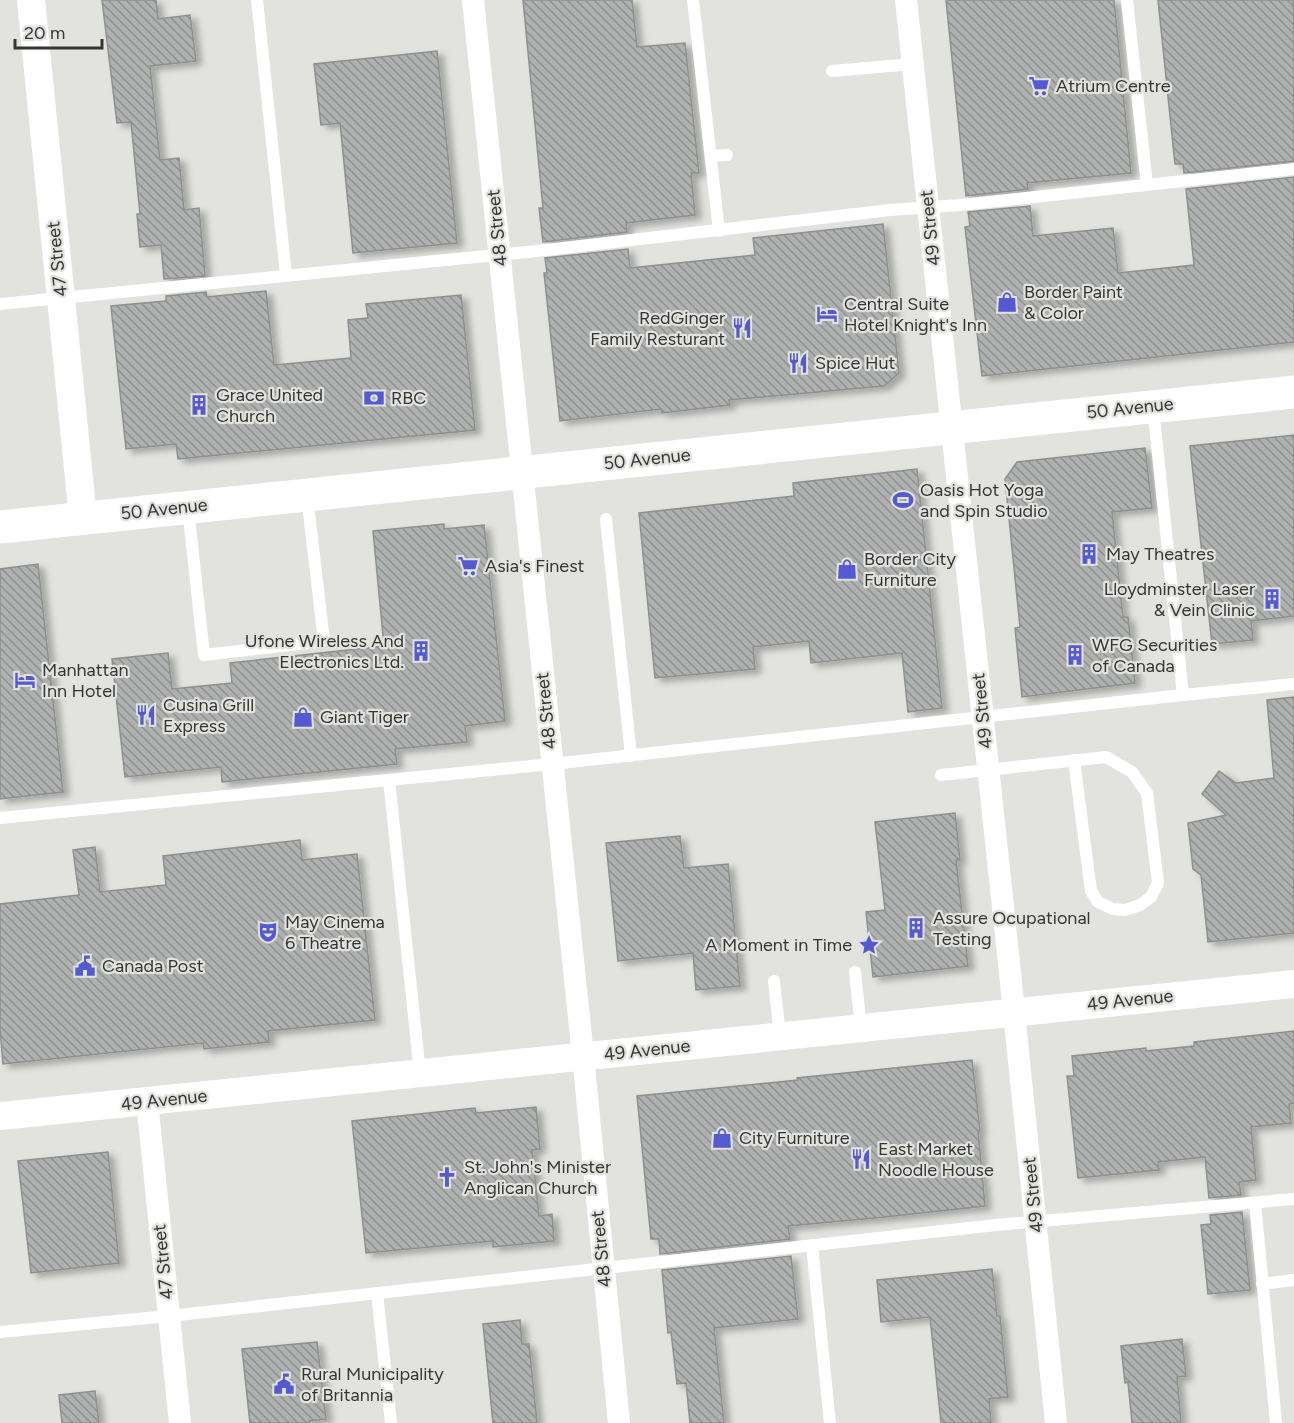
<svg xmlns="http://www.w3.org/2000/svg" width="1294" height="1423" font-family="Figtree,sans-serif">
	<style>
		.building { fill: url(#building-back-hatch); stroke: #8d918e; stroke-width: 1.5; filter: url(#shadow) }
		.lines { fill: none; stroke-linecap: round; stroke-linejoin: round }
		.service { stroke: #fff; stroke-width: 12 }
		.minor { stroke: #fff; stroke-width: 22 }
		.tertiary { stroke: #fff; stroke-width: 28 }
		.primary { stroke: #fff; stroke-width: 33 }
		.labels { text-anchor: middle; stroke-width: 4.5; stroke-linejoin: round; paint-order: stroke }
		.poi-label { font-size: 18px; fill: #353534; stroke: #e2e3df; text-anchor: start }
		.street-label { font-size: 18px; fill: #353534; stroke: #e2e3df }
	</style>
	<defs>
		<pattern id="building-back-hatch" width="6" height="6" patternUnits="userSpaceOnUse" patternTransform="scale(1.5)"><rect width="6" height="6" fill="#aeb1af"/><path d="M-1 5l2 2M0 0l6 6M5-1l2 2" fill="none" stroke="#8e918f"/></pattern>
		<filter id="shadow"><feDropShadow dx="6" dy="4" stdDeviation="3" flood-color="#0004"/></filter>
	</defs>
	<rect width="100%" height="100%" fill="#e2e3df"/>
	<!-- building -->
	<g class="building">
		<path d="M102,0h54l2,19 32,-4 6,46 -46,5 10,94 19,-2 5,52 15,-2 6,68 -41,3 -3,-34 -21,2 -3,-33h3l-9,-92 -14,1z"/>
		<path d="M523,0h109l5,47 48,-4 14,130h-8l4,42 -69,8 1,9 -84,10 -4,-34h4z"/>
		<path d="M946,0h168l17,173 -104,10 1,6 -62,7z"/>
		<path d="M1158,0h135l1,15v146l-110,12 -1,-9h-8z"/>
		<path d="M437,51l20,192 -104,10 -13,-130 -19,2 -7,-61z"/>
		<path d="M1294,177v165l-312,34 -17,-149 5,-1 -2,-14 62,-6 3,30 80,-8 5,45 76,-8 -8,-76z"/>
		<path d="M883,224l16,149 -15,13 -155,14 1,5 -68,8 -1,-4 -101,12 -16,-148h3l-2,-15 83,-9 2,19 125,-13 -2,-17z"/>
		<path d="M266,291l8,74 77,-7 -3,-38 20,-2 -2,-14 95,-9 14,135 -297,29 -2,-15 -50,5 -15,-143 55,-5v-5l40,-4 1,5z"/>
		<path d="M1294,435v181l-43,5 2,19 -41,4 -22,-198z"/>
		<path d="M1145,448l7,60 -40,4 11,105h5l7,66 -113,14 -7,-69 5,-1 -15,-148 12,-17z"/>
		<path d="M917,469l25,239 -34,4 -6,-59 -91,10 -2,-22 -56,6 2,22 -100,9 -16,-165 155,-17 -1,-13z"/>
		<path d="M444,524v5l40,-4 21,196 -40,5 2,16 -72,7 2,15 -175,18 -1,-15 -96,10 -13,-118 56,-6 4,36 60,-6 -2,-20 154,-17 -11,-115z"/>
		<path d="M38,564l25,228 -63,7v-230z"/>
		<path d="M1294,697v236l-86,9 -7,-67 -8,-6 -5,-46 38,-8 -24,-21 17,-23 17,12 38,-5 -7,-78z"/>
		<path d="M955,813l5,47h-4l12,106 -95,11 -7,-65 19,-2 -10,-88z"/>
		<path d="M680,836l4,32 44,-4 12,122 -44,4 -3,-37 -75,8 -12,-118z"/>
		<path d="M300,840l2,20 55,-6 18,166 -107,11 1,11 -65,7 -1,-6 -200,21 -3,-35v-125l79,-9 -6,-45 22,-3 5,45 66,-7 -3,-29z"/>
		<path d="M1294,1031v72l-5,1 2,19 -40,4 5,53 -17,2 2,13 -32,3 -4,-41 -47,5 1,8 -81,8 -11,-102h7l-2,-20 74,-8v3l48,-5v-4z"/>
		<path d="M972,1060l8,71h-2l7,75 -100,11 -97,9 2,13 -130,15 -1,-15h-8l-14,-143 161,-16 -1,-2z"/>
		<path d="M536,1107l4,42 -8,1 7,66 13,-2 2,27 -61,6v-6l-127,12 -14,-132 123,-13 1,5z"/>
		<path d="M108,1152l11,111 -88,10 -13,-112z"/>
		<path d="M1242,1212l8,78 -42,4 -7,-69 10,-1 -1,-9z"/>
		<path d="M791,1256l7,63 -84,9 10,95h-34l-4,-40 -9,1 -6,-52 -3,1 -6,-63z"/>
		<path d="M992,1269l5,47h3l8,81 -19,2 2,24h-50l-11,-106 -49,5 -4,-42z"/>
		<path d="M520,1320l2,24h7l8,79h-44l-10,-99z"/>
		<path d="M1182,1339l4,37 -9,1 4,46h-49l-4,-41 -3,1 -4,-37z"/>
		<path d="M317,1342l9,77 -17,2v2h-59l-8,-74z"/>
		<path d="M95,1391l4,32h-37l-3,-28z"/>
	</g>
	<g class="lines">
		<!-- service -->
		<g class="service">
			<path d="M257,0l29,275"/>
			<path d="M693,0l26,231"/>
			<path d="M1127,0l20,185"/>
			<path d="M832,71l81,-7"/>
			<path d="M711,156l16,-1"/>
			<path d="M0,304l537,-53 353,-41 70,-5 334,-36"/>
			<path d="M188,508l16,147 120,-14 -17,-145"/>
			<path d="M606,519l25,237"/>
			<path d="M1183,695l111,-11"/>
			<path d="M941,775l165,-18 26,15 15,21 11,90 -7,14 -11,8 -15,5 -12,-1 -15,-7 -7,-11 -17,-131"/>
			<path d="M389,780l31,293"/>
			<path d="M0,818l552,-54 631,-69 -30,-288"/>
			<path d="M855,972l6,56"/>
			<path d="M774,981l6,55"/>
			<path d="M1255,1203l21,220"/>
			<path d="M812,1245l18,178"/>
			<path d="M1262,1284l32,-4"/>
			<path d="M377,1293l14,130"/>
			<path d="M0,1332l169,-16 827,-91 298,-26"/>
		</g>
		<!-- minor -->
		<g class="minor">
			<path d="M473,0l110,1056 36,367"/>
			<path d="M906,0l103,963 47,460"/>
			<path d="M147,1101l33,322"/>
		</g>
		<!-- tertiary -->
		<g class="tertiary">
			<path d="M31,0l52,518"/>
			<path d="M0,1116l1294,-132"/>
		</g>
		<!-- primary -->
		<path class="primary" d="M0,527l1294,-135"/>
	</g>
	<!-- icons -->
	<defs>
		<g id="supermarket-bare" transform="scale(1.62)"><path d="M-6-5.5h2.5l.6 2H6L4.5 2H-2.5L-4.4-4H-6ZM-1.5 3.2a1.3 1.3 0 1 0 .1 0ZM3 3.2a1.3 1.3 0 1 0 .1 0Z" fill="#565ad1" stroke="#e2e3df" stroke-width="2.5" paint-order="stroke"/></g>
		<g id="shop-bare" transform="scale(1.62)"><path d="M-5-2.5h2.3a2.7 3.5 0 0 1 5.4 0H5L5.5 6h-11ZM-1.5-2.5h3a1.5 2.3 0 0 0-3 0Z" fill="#565ad1" stroke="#e2e3df" stroke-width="2.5" paint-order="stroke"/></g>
		<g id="hotel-bare" transform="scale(1.62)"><path d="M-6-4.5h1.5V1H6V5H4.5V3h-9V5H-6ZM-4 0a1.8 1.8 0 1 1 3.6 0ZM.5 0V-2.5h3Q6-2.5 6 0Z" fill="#565ad1" stroke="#e2e3df" stroke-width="2.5" paint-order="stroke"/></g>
		<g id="restaurant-bare" transform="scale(1.62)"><path d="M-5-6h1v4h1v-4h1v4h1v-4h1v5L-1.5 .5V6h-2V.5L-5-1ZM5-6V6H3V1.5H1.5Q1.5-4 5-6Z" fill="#565ad1" stroke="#e2e3df" stroke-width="2.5" paint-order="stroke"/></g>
		<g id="bank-bare" transform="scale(1.62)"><path d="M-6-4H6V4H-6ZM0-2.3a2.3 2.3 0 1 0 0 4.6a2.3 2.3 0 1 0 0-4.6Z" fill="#565ad1" stroke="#e2e3df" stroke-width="2.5" paint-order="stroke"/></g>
		<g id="building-bare" transform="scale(1.62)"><path d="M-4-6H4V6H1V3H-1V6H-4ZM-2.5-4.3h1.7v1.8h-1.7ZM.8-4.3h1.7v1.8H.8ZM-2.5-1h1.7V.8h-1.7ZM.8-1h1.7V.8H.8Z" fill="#565ad1" stroke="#e2e3df" stroke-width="2.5" paint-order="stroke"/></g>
		<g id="stadium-bare" transform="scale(1.62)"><path d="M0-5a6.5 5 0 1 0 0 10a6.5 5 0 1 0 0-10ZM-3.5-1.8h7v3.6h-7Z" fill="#565ad1" stroke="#e2e3df" stroke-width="2.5" paint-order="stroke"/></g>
		<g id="theatre-bare" transform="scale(1.62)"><path d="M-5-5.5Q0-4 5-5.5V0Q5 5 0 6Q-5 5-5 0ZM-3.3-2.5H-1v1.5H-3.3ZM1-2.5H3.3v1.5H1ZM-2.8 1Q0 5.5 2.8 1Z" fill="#565ad1" stroke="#e2e3df" stroke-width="2.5" paint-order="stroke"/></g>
		<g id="sight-bare" transform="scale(1.62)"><path d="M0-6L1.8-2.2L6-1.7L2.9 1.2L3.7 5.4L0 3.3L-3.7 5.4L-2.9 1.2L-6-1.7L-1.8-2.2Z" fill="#565ad1" stroke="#e2e3df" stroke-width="2.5" paint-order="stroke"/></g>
		<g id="civic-bare" transform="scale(1.62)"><path d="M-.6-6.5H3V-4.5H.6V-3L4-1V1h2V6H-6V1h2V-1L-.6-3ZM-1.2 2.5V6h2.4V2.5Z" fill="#565ad1" stroke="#e2e3df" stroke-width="2.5" paint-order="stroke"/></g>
		<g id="church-bare" transform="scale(1.62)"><path d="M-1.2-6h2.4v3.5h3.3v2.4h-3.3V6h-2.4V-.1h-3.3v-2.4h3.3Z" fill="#565ad1" stroke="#e2e3df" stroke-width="2.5" paint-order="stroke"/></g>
	</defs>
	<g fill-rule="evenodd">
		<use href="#supermarket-bare" x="1039" y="86"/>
		<use href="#shop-bare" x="1007" y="302"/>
		<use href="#hotel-bare" x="827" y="314"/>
		<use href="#restaurant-bare" x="742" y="328"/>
		<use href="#restaurant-bare" x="798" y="363"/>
		<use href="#bank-bare" x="374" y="398"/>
		<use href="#building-bare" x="199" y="405"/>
		<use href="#stadium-bare" x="903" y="500"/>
		<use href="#building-bare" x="1089" y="554"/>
		<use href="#supermarket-bare" x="468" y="566"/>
		<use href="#shop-bare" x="847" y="569"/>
		<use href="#building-bare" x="1272" y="599"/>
		<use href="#building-bare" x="421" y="651"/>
		<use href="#building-bare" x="1075" y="655"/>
		<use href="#hotel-bare" x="25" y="680"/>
		<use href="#restaurant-bare" x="146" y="715"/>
		<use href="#shop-bare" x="303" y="717"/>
		<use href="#building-bare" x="916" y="928"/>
		<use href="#theatre-bare" x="268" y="932"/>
		<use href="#sight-bare" x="869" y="945"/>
		<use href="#civic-bare" x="85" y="966"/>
		<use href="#shop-bare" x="722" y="1138"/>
		<use href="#restaurant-bare" x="861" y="1159"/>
		<use href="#church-bare" x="447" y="1177"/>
		<use href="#civic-bare" x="284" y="1384"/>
	</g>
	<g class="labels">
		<!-- poi labels -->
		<g class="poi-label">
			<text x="1056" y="92">Atrium Centre</text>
			<text x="1024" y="298">Border Paint<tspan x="1024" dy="21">&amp; Color</tspan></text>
			<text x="844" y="310">Central Suite<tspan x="844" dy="21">Hotel Knight's Inn</tspan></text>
			<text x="725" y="324" text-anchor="end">RedGinger<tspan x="725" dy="21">Family Resturant</tspan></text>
			<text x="815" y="369">Spice Hut</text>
			<text x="216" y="401">Grace United<tspan x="216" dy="21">Church</tspan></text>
			<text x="391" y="404">RBC</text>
			<text x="920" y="496">Oasis Hot Yoga<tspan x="920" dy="21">and Spin Studio</tspan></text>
			<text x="1106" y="560">May Theatres</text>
			<text x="864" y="565">Border City<tspan x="864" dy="21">Furniture</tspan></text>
			<text x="485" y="572">Asia's Finest</text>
			<text x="1255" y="595" text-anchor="end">Lloydminster Laser<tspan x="1255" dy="21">&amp; Vein Clinic</tspan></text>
			<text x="404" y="647" text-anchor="end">Ufone Wireless And<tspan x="404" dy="21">Electronics Ltd.</tspan></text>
			<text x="1092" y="651">WFG Securities<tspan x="1092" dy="21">of Canada</tspan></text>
			<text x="42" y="676">Manhattan<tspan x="42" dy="21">Inn Hotel</tspan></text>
			<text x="163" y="711">Cusina Grill<tspan x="163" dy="21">Express</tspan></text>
			<text x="320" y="723">Giant Tiger</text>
			<text x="933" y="924">Assure Ocupational<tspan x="933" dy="21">Testing</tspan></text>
			<text x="285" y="928">May Cinema<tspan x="285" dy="21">6 Theatre</tspan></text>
			<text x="852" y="951" text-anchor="end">A Moment in Time</text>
			<text x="102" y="972">Canada Post</text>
			<text x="739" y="1144">City Furniture</text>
			<text x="878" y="1155">East Market<tspan x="878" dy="21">Noodle House</tspan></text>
			<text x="464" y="1173">St. John's Minister<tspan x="464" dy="21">Anglican Church</tspan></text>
			<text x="301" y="1380">Rural Municipality<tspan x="301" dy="21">of Britannia</tspan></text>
		</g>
		<!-- street labels -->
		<g class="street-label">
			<text transform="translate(497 228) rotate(-96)" y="6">48 Street</text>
			<text transform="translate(930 228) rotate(-96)" y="6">49 Street</text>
			<text transform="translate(57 259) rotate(-96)" y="6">47 Street</text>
			<text transform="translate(1130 408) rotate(-6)" y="6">50 Avenue</text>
			<text transform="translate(647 459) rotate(-6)" y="6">50 Avenue</text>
			<text transform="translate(164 509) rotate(-6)" y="6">50 Avenue</text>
			<text transform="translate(546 711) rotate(-96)" y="6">48 Street</text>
			<text transform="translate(982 711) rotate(-96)" y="6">49 Street</text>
			<text transform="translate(1130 1000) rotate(-6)" y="6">49 Avenue</text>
			<text transform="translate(647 1050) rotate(-6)" y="6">49 Avenue</text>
			<text transform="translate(164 1100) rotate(-6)" y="6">49 Avenue</text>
			<text transform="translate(1033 1195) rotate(-96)" y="6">49 Street</text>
			<text transform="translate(601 1249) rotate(-96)" y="6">48 Street</text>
			<text transform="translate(163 1262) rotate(-96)" y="6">47 Street</text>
		</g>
	</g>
	<!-- scale -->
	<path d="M15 39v9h87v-9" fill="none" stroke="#353534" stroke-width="3"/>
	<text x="24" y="39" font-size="18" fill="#353534" stroke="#e2e3df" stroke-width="4.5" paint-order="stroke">20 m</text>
</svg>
